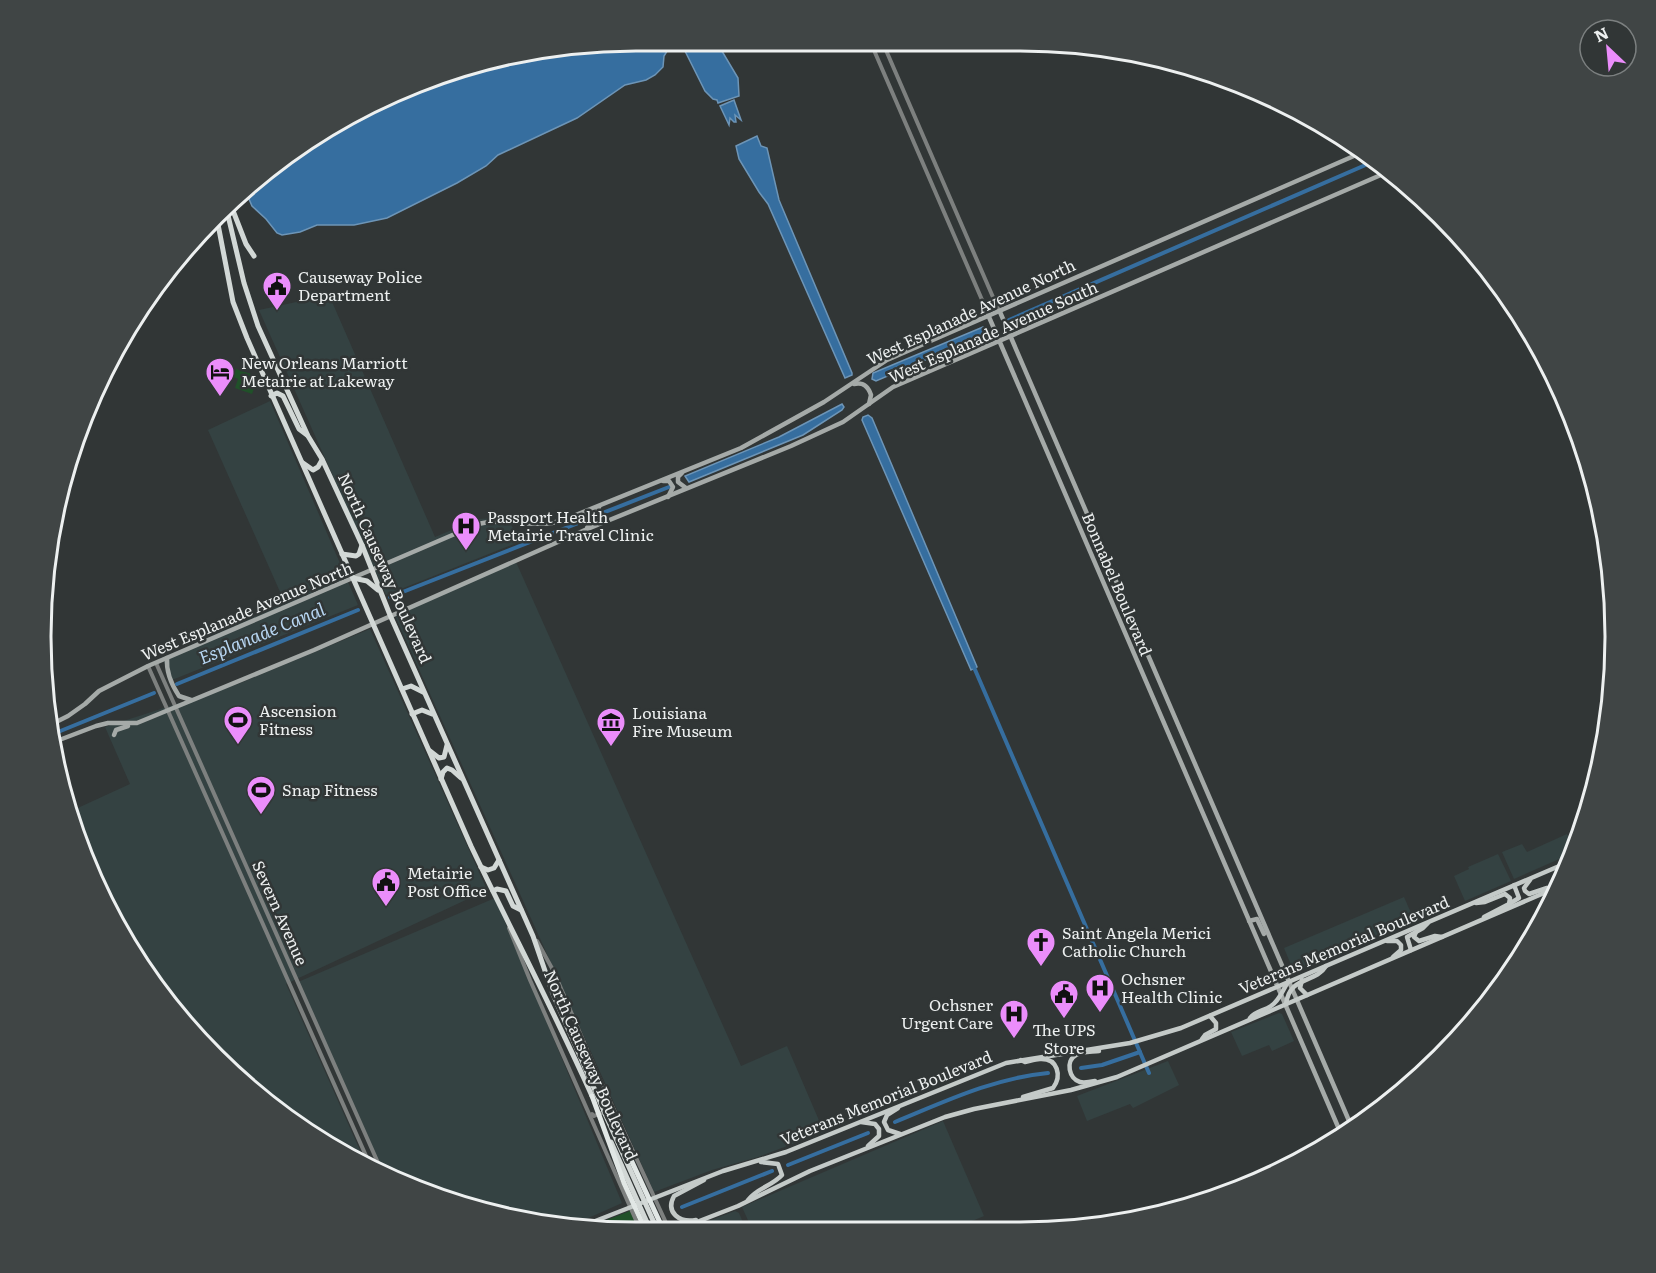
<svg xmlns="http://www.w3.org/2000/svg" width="1656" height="1273" font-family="Literata,serif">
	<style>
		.built { fill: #344242 }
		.green { fill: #205129 }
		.water { fill: #366e9f; stroke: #6d95b7; stroke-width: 1.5 }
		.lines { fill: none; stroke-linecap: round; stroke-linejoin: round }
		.canal { stroke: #366e9f; stroke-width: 4 }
		.tertiary { stroke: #7d807f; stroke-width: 4 }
		.secondary { stroke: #a5aaa8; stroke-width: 4.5 }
		.primary { stroke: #c4cac8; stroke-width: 4.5 }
		.trunk { stroke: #d2d8d6; stroke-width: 5 }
		.trunk-bridge { stroke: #d2d8d6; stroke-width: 5 }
		.motorway-bridge { stroke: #e1e7e5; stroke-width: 5 }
		.labels { text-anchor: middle; stroke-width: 5; stroke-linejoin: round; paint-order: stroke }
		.poi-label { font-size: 16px; fill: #edf0f0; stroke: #313636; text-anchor: start }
		.street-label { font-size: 16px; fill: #edf0f0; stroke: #313636 }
		.water-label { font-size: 18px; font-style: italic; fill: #b7d5f1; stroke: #313636 }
		.rim { fill: none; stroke: #edf0f0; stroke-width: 3 }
	</style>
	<rect width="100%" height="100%" fill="#313636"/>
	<!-- built -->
	<g class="built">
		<path d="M329,295l106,242 43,-18 18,-1 13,2 10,22 -133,53 -127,-285z"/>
		<path d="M270,401l88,204 -186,75 -10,-22 123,-55 -77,-173z"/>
		<path d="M516,562l225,504 46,-20 37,86 -66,25 -46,13 -58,22 -259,-576z"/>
		<path d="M370,629l117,261 -201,94 80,180 -60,-32 -91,-74 -74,-91 -39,-67 -33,-88 61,-28 -25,-57 133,-43z"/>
		<path d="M1567,834l1,2 4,-1 4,10 -3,8 -59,26 -12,-27 20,-8 5,8z"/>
		<path d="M1498,854l13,27 -46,20 -11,-25 15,-7 -1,-2z"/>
		<path d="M1404,897l11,25 -121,50 -10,-24z"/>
		<path d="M495,898l127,305 -54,24h-10l-149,-40 -25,-13 -86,-192z"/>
		<path d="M1279,1013l3,1 12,27 -22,10 -3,-6 -27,11 -11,-24z"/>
		<path d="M1168,1061l11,24 -46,23 -3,-4 -43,17 -10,-25z"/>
		<path d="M943,1121l41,95 -26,11h-207l-9,-20z"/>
		<path d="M735,1211l4,2 6,14h-52z"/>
	</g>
	<!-- green -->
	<g class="green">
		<path d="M236,369l18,6 -4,9 5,2 -3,8 -17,-6 3,-9 -5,-2z"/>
		<path d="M630,1211l7,16h-48z"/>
	</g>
	<!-- water -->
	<g class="water">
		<path d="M636,41h34l-1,7 -5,8 -1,11 -8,8 -9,5 -21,5 -48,33 -79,37 -12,11 -29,17 -70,35 -33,7h-37l-17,7 -18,3 -5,-2 -11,-14 -14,-13 -6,-14 92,-71 144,-60z"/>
		<path d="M680,41h36l22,37 1,18 -21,7 -1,-3 -4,-1 -8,-8z"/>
		<path d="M734,100l7,20 -6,-5 1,7h-2l-4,-4 -1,7 -9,-19z"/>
		<path d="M757,136l4,10 6,2 12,52 73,173v2l-7,3 -77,-174 -9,-12 -20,-33 -3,-13z"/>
		<path d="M983,327l3,7 -110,47 -4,-2 1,-6z"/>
		<path d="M842,404l2,3 -2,3 -39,25 -114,47 -4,-6 94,-39z"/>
		<path d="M868,415l4,3 105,249 -6,3 -109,-250 1,-3z"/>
	</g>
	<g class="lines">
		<!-- canal -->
		<g class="canal">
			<path d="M1009,320l368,-160"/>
			<path d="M600,514l69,-27"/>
			<path d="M390,597l196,-77"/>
			<path d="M973,665l176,408"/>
			<path d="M177,684l181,-74"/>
			<path d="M53,734l101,-41"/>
			<path d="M1081,1068l21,-3 38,-13"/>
			<path d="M895,1122c49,-20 99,-44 153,-49"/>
			<path d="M788,1165l80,-32"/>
			<path d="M682,1207l90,-36"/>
		</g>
		<!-- tertiary -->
		<g class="tertiary">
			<path d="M870,41l119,275"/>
			<path d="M882,41l117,270"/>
			<path d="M156,663l227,511"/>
			<path d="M148,666l223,501"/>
			<path d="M509,928l21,52 109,247"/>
			<path d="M537,941l17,31 43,101 71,154"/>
			<path d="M592,1114l2,2 19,-8"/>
		</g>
		<!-- secondary -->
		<g class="secondary">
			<path d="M1000,312l353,818"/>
			<path d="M989,317l353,819"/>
			<path d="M854,384c9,-2 14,2 17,11l-2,9"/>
			<path d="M682,473l-4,4v5l8,6"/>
			<path d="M663,481h6l4,6 -5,10"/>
			<path d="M599,507l-3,9 1,3 7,3"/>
			<path d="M581,514l3,-1 5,4 1,6 -3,5"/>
			<path d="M167,658c-1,14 4,26 12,38l12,4"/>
			<path d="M52,724l16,-8 17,-12 14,-13 49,-25 330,-142c27,-7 54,5 83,-3l180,-73 83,-46 63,-42 476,-208"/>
			<path d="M114,735l2,-5 12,-4"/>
			<path d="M54,742l42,-16 12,-3h29l177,-73 271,-120 206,-84 52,-24 50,-35 497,-216"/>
			<path d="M1249,921l8,-2 7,15"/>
		</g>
		<!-- primary -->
		<g class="primary">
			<path d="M1530,880l-6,8 1,3 4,3 18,-6h8"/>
			<path d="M1476,903l9,-1 20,-8 5,4 -1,6 -25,13"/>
			<path d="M1509,904l10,-6 -5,-13"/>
			<path d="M1416,932l-2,5 5,4 16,-5 7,1"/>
			<path d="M1387,941h10l4,4v5l-8,7"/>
			<path d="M1411,950l-4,-13 16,-9 5,-5"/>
			<path d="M1302,980l-2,8 7,7"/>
			<path d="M1286,1004c4,-29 29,-20 40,-38"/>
			<path d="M1250,1018c5,-7 14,-7 21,-12 9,-6 11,-15 17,-24"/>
			<path d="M1202,1039l3,-4 11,-6v-6l-6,-7"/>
			<path d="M1021,1060l4,2c5,-1 10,-3 15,-3 18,-1 22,17 13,29l-30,9"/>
			<path d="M1095,1081c-5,1 -11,2 -15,1 -11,-3 -15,-21 -4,-27 6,-4 16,-3 23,-4"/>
			<path d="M898,1108l-11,7 -3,7 4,8 12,4"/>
			<path d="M861,1122l14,2 4,5v7l-11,10"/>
			<path d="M748,1200c9,-12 24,-14 34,-25l-4,-11 -17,-2"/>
			<path d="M696,1220c-16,3 -31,-7 -22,-24l30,-16"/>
			<path d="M580,1227l143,-56 63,-19 220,-89 124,-20 51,-15 390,-167"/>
			<path d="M684,1227l54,-21 72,-35 135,-54 29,-8 97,-19 46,-13 441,-190"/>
		</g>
		<!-- trunk -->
		<g class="trunk">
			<path d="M230,203l16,41 8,12"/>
			<path d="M226,207l18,76 14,43 50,110 14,23 40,86 28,70 143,321 20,58 51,117"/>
			<path d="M216,214l17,88 14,36 224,508c40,84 83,165 121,250"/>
			<path d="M271,396l6,-3 6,3 16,33 8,6"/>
			<path d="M303,463l10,7 5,-3 4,-7"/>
			<path d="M342,554l14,2 3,-2 3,-9"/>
			<path d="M353,578l14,3 11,9"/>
			<path d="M402,689l9,-3 12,6"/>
			<path d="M412,714l10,-4 10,4"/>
			<path d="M430,751l9,7 5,-1 3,-12"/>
			<path d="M441,779l2,-7 4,-4 5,2 9,8"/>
			<path d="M481,867l7,3 6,-2 5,-8"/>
			<path d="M493,891l4,-2 9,2 7,15 8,4"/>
		</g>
		<!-- trunk-bridge -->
		<g class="trunk-bridge">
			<path d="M605,1114l51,113"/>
			<path d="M611,1142l38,85"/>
		</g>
		<!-- motorway-bridge -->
		<g class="motorway-bridge">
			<path d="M592,1096l32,87 20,44"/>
			<path d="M604,1111l10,12 48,104"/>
		</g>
	</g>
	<!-- icons -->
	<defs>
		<g id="civic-pin" transform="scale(1.5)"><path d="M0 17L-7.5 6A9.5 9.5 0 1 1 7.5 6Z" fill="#eb8dfb" stroke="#313636"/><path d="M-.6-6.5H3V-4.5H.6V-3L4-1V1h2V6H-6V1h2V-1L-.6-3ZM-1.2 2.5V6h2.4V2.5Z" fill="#111"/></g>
		<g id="hotel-pin" transform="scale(1.5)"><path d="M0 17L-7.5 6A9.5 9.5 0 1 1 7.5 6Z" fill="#eb8dfb" stroke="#313636"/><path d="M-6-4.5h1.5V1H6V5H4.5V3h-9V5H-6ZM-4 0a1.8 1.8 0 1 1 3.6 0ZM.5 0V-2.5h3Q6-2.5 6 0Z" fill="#111"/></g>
		<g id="hospital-pin" transform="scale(1.5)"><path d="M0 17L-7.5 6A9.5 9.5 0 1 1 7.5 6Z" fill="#eb8dfb" stroke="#313636"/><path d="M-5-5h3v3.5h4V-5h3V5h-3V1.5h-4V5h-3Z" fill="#111"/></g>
		<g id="stadium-pin" transform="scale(1.5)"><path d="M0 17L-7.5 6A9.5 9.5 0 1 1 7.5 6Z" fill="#eb8dfb" stroke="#313636"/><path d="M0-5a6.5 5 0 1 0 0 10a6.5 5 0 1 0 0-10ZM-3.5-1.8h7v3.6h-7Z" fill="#111"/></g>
		<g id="museum-pin" transform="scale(1.5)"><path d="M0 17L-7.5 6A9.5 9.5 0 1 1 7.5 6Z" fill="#eb8dfb" stroke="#313636"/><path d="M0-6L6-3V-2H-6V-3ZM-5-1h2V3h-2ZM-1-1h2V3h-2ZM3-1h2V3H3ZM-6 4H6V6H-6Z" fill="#111"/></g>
		<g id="church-pin" transform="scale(1.5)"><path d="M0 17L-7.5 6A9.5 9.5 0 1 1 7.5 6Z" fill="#eb8dfb" stroke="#313636"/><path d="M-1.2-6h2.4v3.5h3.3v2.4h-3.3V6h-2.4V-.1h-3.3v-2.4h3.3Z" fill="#111"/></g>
	</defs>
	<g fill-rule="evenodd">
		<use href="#civic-pin" x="277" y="286"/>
		<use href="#hotel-pin" x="220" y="372"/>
		<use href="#hospital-pin" x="466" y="526"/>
		<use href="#stadium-pin" x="238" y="720"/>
		<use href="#museum-pin" x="611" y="722"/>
		<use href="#stadium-pin" x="261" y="790"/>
		<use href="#civic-pin" x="386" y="882"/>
		<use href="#church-pin" x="1041" y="942"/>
		<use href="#hospital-pin" x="1100" y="988"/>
		<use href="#civic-pin" x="1064" y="994"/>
		<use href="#hospital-pin" x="1014" y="1014"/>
	</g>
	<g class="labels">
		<!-- poi labels -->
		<g class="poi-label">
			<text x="298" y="283">Causeway Police<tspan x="298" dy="18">Department</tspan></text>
			<text x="241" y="369">New Orleans Marriott<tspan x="241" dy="18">Metairie at Lakeway</tspan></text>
			<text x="487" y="523">Passport Health<tspan x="487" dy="18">Metairie Travel Clinic</tspan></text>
			<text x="259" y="717">Ascension<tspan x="259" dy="18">Fitness</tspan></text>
			<text x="632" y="719">Louisiana<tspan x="632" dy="18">Fire Museum</tspan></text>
			<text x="282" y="796">Snap Fitness</text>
			<text x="407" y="879">Metairie<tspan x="407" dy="18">Post Office</tspan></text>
			<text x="1062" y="939">Saint Angela Merici<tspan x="1062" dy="18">Catholic Church</tspan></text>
			<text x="1121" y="985">Ochsner<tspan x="1121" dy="18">Health Clinic</tspan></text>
			<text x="993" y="1011" text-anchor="end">Ochsner<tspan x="993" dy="18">Urgent Care</tspan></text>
			<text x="1064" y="1036" text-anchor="middle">The UPS<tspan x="1064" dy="18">Store</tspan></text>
		</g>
		<!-- street labels -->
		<g class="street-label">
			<text transform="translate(971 312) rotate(-25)" y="6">West Esplanade Avenue North</text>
			<text transform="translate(993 332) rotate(-24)" y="6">West Esplanade Avenue South</text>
			<text transform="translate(385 568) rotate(66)" y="6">North Causeway Boulevard</text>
			<text transform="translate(1117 584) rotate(67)" y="6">Bonnabel Boulevard</text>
			<text transform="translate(247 611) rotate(-23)" y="6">West Esplanade Avenue North</text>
			<text transform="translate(280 913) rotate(66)" y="6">Severn Avenue</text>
			<text transform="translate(1344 945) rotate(-23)" y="6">Veterans Memorial Boulevard</text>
			<text transform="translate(591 1065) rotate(66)" y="6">North Causeway Boulevard</text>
			<text transform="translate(886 1098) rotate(-22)" y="6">Veterans Memorial Boulevard</text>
		</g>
		<!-- water labels -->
		<g class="water-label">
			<text transform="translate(262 634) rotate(-22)" y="6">Esplanade Canal</text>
		</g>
	</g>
	<!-- crop -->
	<path d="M0 0H1656V1273H0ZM636 51H1020A585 585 0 0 1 1605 636V637A585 585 0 0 1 1020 1222H636A585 585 0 0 1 51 637V636A585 585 0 0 1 636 51Z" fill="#404545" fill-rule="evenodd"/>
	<path class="rim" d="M636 51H1020A585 585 0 0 1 1605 636V637A585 585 0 0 1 1020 1222H636A585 585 0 0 1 51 637V636A585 585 0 0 1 636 51Z"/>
	<!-- north arrow -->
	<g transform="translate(1608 48) rotate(334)"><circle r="28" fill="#313636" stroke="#7c8080" stroke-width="1.5"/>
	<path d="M0-4.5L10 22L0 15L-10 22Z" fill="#eb8dfb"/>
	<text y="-9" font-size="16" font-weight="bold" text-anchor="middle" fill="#edf0f0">N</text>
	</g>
</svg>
